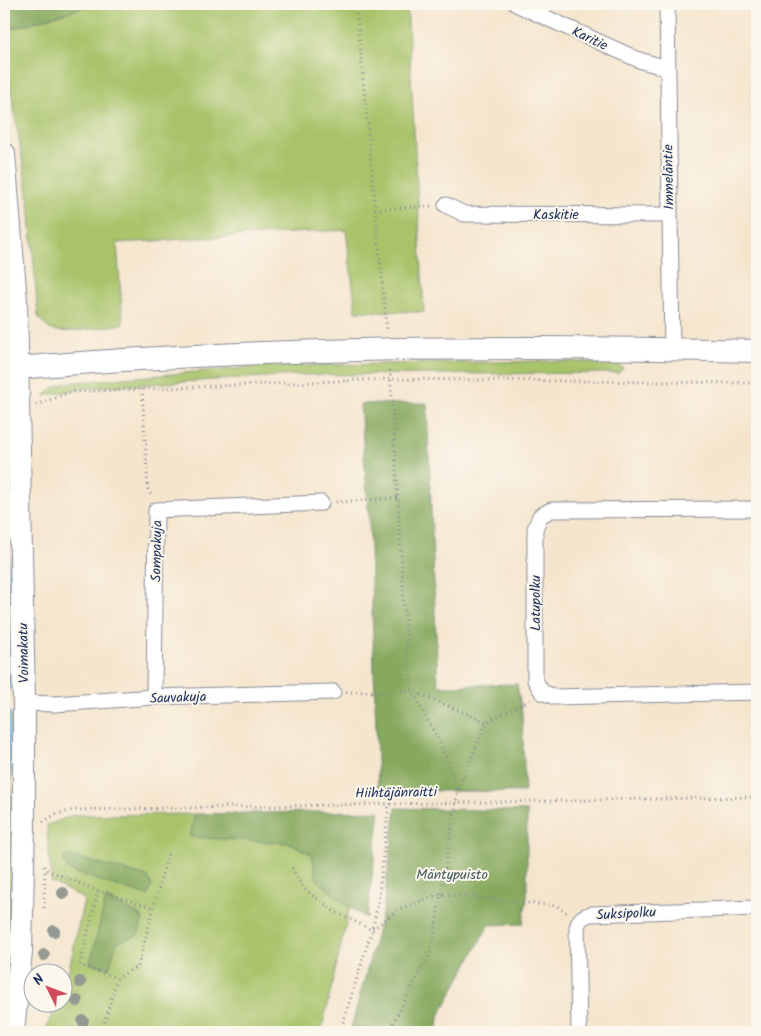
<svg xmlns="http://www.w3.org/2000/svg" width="761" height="1036" font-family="Kalam,sans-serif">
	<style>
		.green { fill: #a8c369; stroke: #627964 }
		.forest { fill: #86a95d; stroke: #506c5e }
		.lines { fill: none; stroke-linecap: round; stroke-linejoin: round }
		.stream { stroke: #6fb2e4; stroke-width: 5 }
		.street-casing { stroke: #888a96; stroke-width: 17 }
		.secondary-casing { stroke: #888a96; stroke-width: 24 }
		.path { stroke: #888a96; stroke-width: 3; stroke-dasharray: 1 4; stroke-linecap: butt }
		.street { stroke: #fff; stroke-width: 15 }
		.secondary { stroke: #fff; stroke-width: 22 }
		.tree { fill: #949992 }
		.labels { text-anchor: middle; stroke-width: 4; stroke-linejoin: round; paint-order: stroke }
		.street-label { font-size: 14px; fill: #1b2f5e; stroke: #fbf7ec }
		.park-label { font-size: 14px; fill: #455b61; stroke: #fbf7ec }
	</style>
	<rect width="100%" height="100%" fill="#fbf7ec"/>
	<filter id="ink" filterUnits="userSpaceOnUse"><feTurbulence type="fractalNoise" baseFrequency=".02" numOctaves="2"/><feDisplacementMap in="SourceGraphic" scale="10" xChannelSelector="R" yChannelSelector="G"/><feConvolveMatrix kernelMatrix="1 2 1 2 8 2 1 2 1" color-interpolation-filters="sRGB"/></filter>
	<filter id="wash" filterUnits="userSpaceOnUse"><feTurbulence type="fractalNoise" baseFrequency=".0096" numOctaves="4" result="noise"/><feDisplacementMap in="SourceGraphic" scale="20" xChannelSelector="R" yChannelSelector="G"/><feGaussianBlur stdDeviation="1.12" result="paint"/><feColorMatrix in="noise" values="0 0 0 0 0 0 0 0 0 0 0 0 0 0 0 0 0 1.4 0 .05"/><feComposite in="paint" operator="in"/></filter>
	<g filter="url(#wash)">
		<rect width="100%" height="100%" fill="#f5e5cd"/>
		<!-- green -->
		<g class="green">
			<path d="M94,4h313l17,308 -68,-1 -10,-81 -229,13 6,81c-16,2 -56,11 -71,6 -6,-2 -10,-9 -14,-13l-9,-116 -17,-106 -8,-28v-40l7,2z"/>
			<path d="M552,361l66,2 5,5 -4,5 -322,2 -214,13 -39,8 9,-8 13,-5 200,-17z"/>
			<path d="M4,429l5,32 3,219 -5,6 -3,-2z"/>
			<path d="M7,711l6,6 -2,92 -4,5 -3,-1v-100z"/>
			<path d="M195,814l-1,6 177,-4 -50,216h-276l11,-28h6l1,-18 6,-17 15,-70 -33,-17 -4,-57c6,-1 18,-8 28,-10z"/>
			<path d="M6,830l5,3v7c0,59 -2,118 -7,177v-185z"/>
		</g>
		<!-- forest -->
		<g class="forest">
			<path d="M4,4h90l-83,25 -7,-2z"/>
			<path d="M427,403l11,283 79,-2 5,28 3,80 -147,-2 -9,-271 -9,-115z"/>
			<path d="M396,808l131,3v86l-4,27 -34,1 -50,91 -1,16h-88l33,-122z"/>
			<path d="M380,811l-13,107 -21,-13 -29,-25 -5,-25 -22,-12 -100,-6 5,-23z"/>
			<path d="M67,855l81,22 4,9 -4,10 -78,-25 -6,-8v-5z"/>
			<path d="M106,898l35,18 2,4 -5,15 -21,7 -8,26 -19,-5z"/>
		</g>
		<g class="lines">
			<!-- stream -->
			<g class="stream">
				<path d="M6,502l2,186"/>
				<path d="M8,713v70"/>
			</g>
		</g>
	</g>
	<g filter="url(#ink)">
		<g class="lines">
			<!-- street casing -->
			<g class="street-casing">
				<g id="street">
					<path d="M516,4l123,56 27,8"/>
					<path d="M667,4l5,346"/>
					<path d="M446,205l18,9 205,1"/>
					<path d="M757,509l-206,1 -11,6 -5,13v151l7,12 13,5 202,-5"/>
					<path d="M154,697l2,-187 165,-7"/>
					<path d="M24,703l31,1 99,-7 179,-5"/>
					<path d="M579,1032l-2,-104c2,-10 6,-12 15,-14l165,-6"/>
				</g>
			</g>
			<!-- secondary casing -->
			<g class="secondary-casing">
				<g id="secondary">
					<path d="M4,154l12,147 8,402v122l-3,127 -8,80"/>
					<path d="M4,369c250,-22 502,-24 753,-18"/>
				</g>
			</g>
			<!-- path -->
			<g class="path">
				<path d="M356,4l31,328"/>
				<path d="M375,209l58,-3"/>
				<path d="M142,389l6,100 3,6"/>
				<path d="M36,405l34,-13 320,-13 367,4"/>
				<path d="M336,502l62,-4"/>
				<path d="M346,692l66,-1 75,31"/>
				<path d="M458,789l29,-67 43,-22"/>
				<path d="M43,822l13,-8 18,-4 683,-13"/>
				<path d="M44,866l1,3 53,22 56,17"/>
				<path d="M292,868l11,20 32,24 37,18 27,-21 41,-15 117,12 10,7"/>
				<path d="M98,891l-18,74 37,13"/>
				<path d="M44,908l1,-39"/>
				<path d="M102,1032l15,-54 21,-12 30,-113"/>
				<path d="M340,1032l32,-102 6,-27 11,-100"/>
				<path d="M388,1032l41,-77 5,-18 24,-148 -18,-46 -28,-52 -5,-39 -17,-284"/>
			</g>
			<!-- street -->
			<use href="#street" class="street"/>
			<!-- secondary -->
			<use href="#secondary" class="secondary"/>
		</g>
		<!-- trees -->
		<g class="tree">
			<circle cx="63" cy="893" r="6"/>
			<circle cx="54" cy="931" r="6"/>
			<circle cx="44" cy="955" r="6"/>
			<circle cx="80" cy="982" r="6"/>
			<circle cx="77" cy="1001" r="6"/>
			<circle cx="83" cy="1021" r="6"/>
		</g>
	</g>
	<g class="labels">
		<!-- street labels -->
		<g class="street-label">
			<text transform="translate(590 38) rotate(25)" y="5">Karitie</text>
			<text transform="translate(668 177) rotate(-91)" y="5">Immeläntie</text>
			<text x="556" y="219">Kaskitie</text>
			<text transform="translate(156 551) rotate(-89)" y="5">Sompakuja</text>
			<text transform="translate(535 603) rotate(-90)" y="5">Latupolku</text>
			<text transform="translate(23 653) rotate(-91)" y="5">Voimakatu</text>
			<text transform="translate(178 697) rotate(-2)" y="5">Sauvakuja</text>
			<text transform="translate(396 792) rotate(-1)" y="5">Hiihtäjänraitti</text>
			<text transform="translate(626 913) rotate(-3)" y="5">Suksipolku</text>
		</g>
		<!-- park labels -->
		<g class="park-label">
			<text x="452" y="879">Mäntypuisto</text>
		</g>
	</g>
	<!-- margin -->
	<rect width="761" height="1036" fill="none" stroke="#fbf7ec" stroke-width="20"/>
	<!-- north arrow -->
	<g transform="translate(48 988) rotate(312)"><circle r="24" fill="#fbf7ec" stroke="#a1a7b3"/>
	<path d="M0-4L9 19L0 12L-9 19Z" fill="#d1495b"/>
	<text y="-8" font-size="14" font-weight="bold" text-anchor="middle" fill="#1b2f5e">N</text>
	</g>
</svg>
